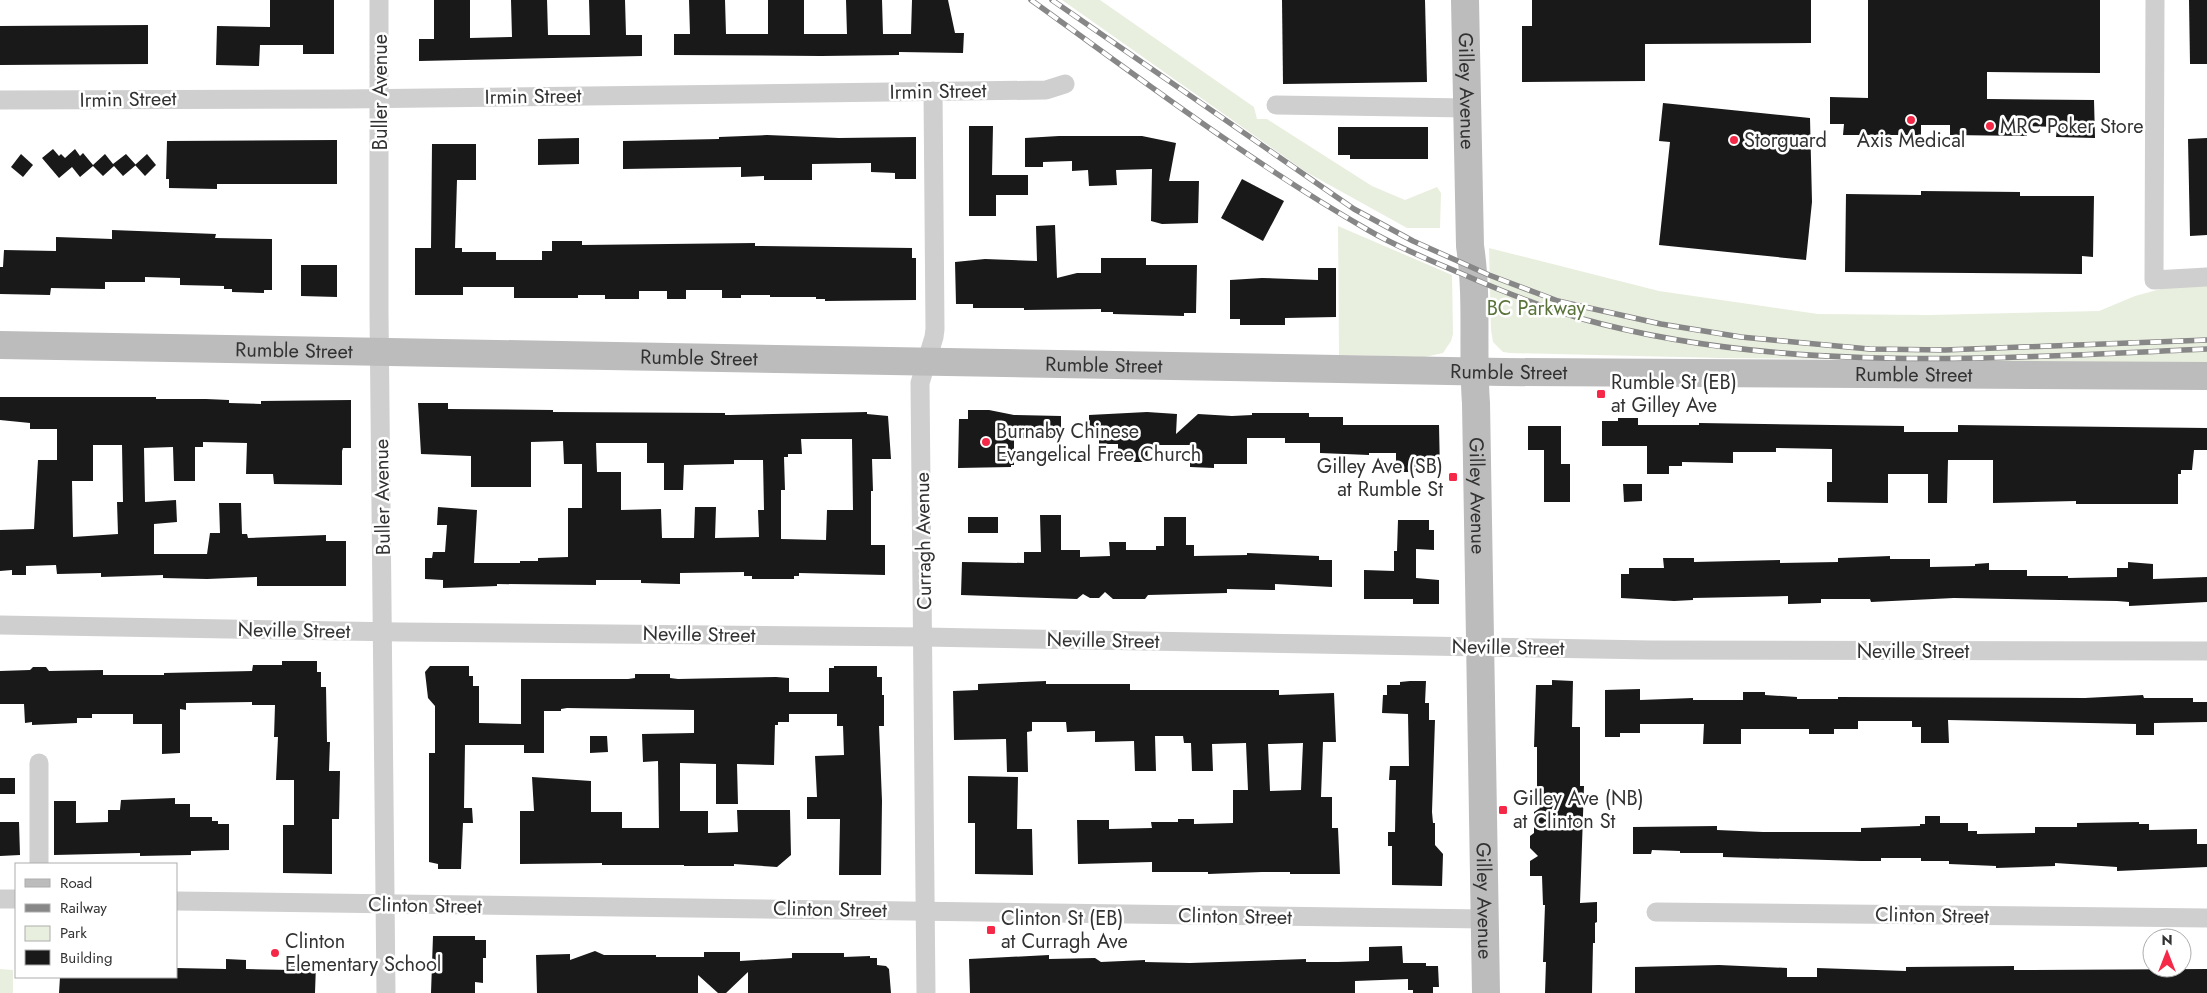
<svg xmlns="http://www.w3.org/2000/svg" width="2207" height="993" font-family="Jost,sans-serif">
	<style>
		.green { fill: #e9efdf }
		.building { fill: #191919; fill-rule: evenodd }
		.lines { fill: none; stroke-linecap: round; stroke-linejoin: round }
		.street { stroke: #cfcfcf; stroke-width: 19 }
		.secondary { stroke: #bcbcbc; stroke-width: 28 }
		.rail-casing { stroke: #878787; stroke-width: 5.5 }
		.rail { stroke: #fff; stroke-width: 4; stroke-dasharray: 11; stroke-linecap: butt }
		.poi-dot { fill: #f52847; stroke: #fff; stroke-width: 2 }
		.labels { text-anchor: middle; stroke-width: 5; stroke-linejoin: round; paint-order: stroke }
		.street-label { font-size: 20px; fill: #323232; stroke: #fff }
		.poi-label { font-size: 20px; fill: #323232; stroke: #fff; text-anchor: start }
		.park-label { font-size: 20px; fill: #59733a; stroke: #fff }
	</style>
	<rect width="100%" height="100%" fill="#fff"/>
	<!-- green -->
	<g class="green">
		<path d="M1062,0h38l154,107 3,12h10l105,67 33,14 32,-13 4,6 -1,35h-33l-101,-56z"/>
		<path d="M1338,226l114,49 1,59 -2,7 -8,12 -18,4 -86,-2z"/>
		<path d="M1489,248l170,43 159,23 111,1 170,-4 36,-15 33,-9 39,-1v77l-487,-5 -210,-5 -7,-1 -10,-10 -2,-12z"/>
		<path d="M0,969l13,1v23h-13z"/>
	</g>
	<!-- building -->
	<g class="building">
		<path d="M270,0h64v54h-31v-9h-43l-1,21 -43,-1 1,-39 53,1z"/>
		<path d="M434,0h36v38l42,-1 -1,-37h36l1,35h42l-1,-35h36l1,35h16v21l-223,5v-22h15z"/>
		<path d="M689,0h36l1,34h42v-34h36v34h43l-1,-34h36l1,34h28l1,-34h36l7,33h9l-1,20 -64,-1v3l-78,1 -147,-1v-21h16z"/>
		<path d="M1282,0h143l2,82 -144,2z"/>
		<path d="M1532,0h279v43l-166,1v37l-123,1v-56h10z"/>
		<path d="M1868,0h232v73l-113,-1v27l107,1 1,38 -39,-1 1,-10 -30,-1v10l-77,-1v-10h-29v10h-78l1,-11h-14v-27l38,1z"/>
		<path d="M2189,0h18v64h-17z"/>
		<path d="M148,25v39l-148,1v-39z"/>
		<path d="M1663,103l147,15 2,84 -6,58 -147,-15 11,-103 -11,-1z"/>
		<path d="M969,126h24l-1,49h36v20h-32v21h-27z"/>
		<path d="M1338,127h90v32h-78v-4h-12z"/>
		<path d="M767,135l72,3 77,-1v42h-21v-6l-24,-1v-9l-59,1v16h-48v-4l-23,1v-10l-118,2v-28l96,-2v-2z"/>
		<path d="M1059,136h83l34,7 -7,38h30l-1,42 -36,1 -11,-3 1,-52 -36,1 1,15 -28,1 -1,-16 -16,1v-10l-29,1v5h-18v-29z"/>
		<path d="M579,138v26l-41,1v-26z"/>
		<path d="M2207,138v97l-17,1 -2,-97z"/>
		<path d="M337,140v44h-120v5l-48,-1v-9h-3l1,-38z"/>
		<path d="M432,144h44v36h-19l-2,68h7v4h34v8h46v-9h10v-10h30v4l173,-2v3l157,2v10h4v42l-91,1v-2h-9v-2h-46v-2h-29v3h-19v-8h-36v9h-19v-8h-28v8h-34v-4h-27v3h-64v-11h-51v8h-48v-47h16z"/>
		<path d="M53,149l6,7 2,-2 4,4 10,-9 5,7 3,-3 10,12 12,-11 8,10 13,-10 10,11 -13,11 -9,-10 -11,10 -10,-10 -13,11 -8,-10 -13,11 -17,-20z"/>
		<path d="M21,154l12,11 -10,12 -12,-10z"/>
		<path d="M147,154l9,11 -11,11 -10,-11z"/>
		<path d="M1242,179l42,22 -21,40 -42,-23z"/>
		<path d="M1921,191l99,1v4h74l-1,61 -11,-1v18l-237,-2 1,-78 75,1z"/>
		<path d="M1055,225l2,53 20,-5h24v-15h45v7h51l-1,48h-12v3l-71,-2v-2h-12v-3l-77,1v-2h-51v-4h-17l-1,-42 30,-3 52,2 -1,-35z"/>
		<path d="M112,230l104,4 -1,4 57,1v51h-8v3l-32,-1v-3h-8v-3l-44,-1v-7l-35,-1v5h-40v7l-54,-1 -1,7 -50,-1v-27h3l1,-17 52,1v-14l56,2z"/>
		<path d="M301,265h36v32l-36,-1z"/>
		<path d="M1318,268h18v49l-51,1v7h-45v-6h-10v-39l32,-2 56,2z"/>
		<path d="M0,397h156v2h50l23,1v3l32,1v-3l90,-1v48h-8l-1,3v34l-68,-1 -1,-10h-27l1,-31 -44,-1v5h-8v34h-21l-1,-34 -29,1 1,54 31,-2 1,22 -23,2v30h53l3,-21h10l-1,-30h22l1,31h5l1,4 78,-3v6h20v45h-89v-9l-50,2 -44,-1v-3l-62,2v-4l-44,1 -1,-9 -30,1v9h-14v-5l-12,1v-41l34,-1 4,-69h19v-31h-27v-6l-30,-3zM93,445h29l1,57h-6l1,32 -45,3 -1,-56h21z"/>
		<path d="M418,403h30v6l105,1v2l172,1v2h5l137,-3v2l21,2 3,43h-19l1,32h-2v54h14v30l-86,-2v3h-5v3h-42v-3h-8v-4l-64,1v11l-39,-1v-3h-45v5l-99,-1v2l-54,2v-8l-18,-1v-21h7l1,-6h12l2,-27h-10l1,-18 39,3 -3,53h46v-2h18v-3l30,-1v-49h14v-44h-18l-1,-23 -32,1v45h-60v-31l-50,-2zM801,439h51l1,71h-26l-1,30 -45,-1v-49h4l-1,-33h4v-3h14zM596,443h51v20h17v27h19l1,-25 50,-1v-4h29l1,50h-6l1,27 -44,1 1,-31h-21l-1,31h-32l-1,-29 -40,1v-38h-24z"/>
		<path d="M968,410h21l25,5 47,1v23l-47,-1v27h-3v2l-53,1 1,-49h9z"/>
		<path d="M1147,412l30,2 -1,20 22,-20 34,2 20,-1v-2h57v4h34v8h96l1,47h-44v-19h-27v2l-49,-2v-10h-35v-5h-38v26h-33v4l-24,-1v-22h-43l1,17h-15v-5h-15v-13h-19v-4h-10v-25z"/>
		<path d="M1618,418h20v7h61v-2l205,3v6h54v-7l249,3v22h-13l-2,20h-11v4h-3v30h-102v-3l-83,2v-43h-45l-1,43h-19v-29h-40v29l-61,-1v-20h5v-33l-56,-1v4h-43v11l-51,-1v4h-13v8h-22v-28h-45v-25h16z"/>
		<path d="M1528,426h33v38h9v38h-26v-52h-16z"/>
		<path d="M1623,484h19v17l-18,1z"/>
		<path d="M1040,515h21v35h19v7l30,-1 -1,-14h17v8h30v-4h8v-29h22v28h8v11l53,-1v-2l72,3v4h13v27l-57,-3v6l-48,-1v4l-79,2 -3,4h-32l-8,-7 -6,6h-9l-7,-4 -6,5 -116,-4 1,-33 62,1v-11h17z"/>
		<rect x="968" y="517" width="30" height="16"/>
		<path d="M1398,520h31v10h5v20l-18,-1v29l23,2v24h-26v-5h-49v-29l30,1v-20h3z"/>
		<path d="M1890,556v3h40v8l45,-1v-2l14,-1v7h38v6h41v2l49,-1v-9h11v-6l25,2v15l54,-2v25l-78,4v-4l-12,-1 -163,-3 -83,4 -1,-3h-49v4l-33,1v-8l-95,2v2l-19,1 -53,-3v-24h8v-6h35l-1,-10h31v4l86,-2v3l58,-1v-4z"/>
		<path d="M282,661h35v11h4v15h5l1,55h3l-1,29h11l-1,48h-7v55l-49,-1v-48h11v-45h-18l2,-43h-4l1,-32h-23v-3l-66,1v7l-6,-1v44l-18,1v-30h-29v-10h-41v4h-15v5l-45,2v-3l-7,1 -1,-19h-24v-33l30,-1 3,-3h13l3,4 54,-1v5h61v-2l88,-2 1,-6h29z"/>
		<path d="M430,666h39v10h4v10h6v37l42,1v-45h107l7,-1v-4h35v4l8,1 98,-2 13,1v14h40v-24h5v-2h43v11h5v18h2v31h-5l3,75 -1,74h-42l1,-56h-33v-22h10l-2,-41 29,-1 -1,-29h-6v-12h-48v8h-11v3h-3l-1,40 -37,-1 1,40h-22v-40l-36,-1v48h28v22l30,-1 -1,-22h53l1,45 -14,12 -43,-3v2h-50v-1h-82v-2l-82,1v-53h14l-2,-34 59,4v31h31v16h37l-1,-67 -15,1 -1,-28 52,-1v-23l-127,-2 -6,1v2h-17v42h-20v-8h-59l-1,63h8l1,15h-10l-2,46h-23v-5l-9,-2v-109h6v-47l-7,-8 -3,-26z"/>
		<path d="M1552,680l21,1 -1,46h8v59h4l-4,117 17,-1v20l-2,1v20h-2l-1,50h-47l1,-31h-3l2,-57h-2l-1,-29h-12v-15l8,-5 -8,-8v-12l4,-3v-21l6,-4 -6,-9 1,-11 2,-2v-39h-3l2,-62h16z"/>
		<path d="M1046,681v3h84v6h149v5l55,-2 2,49h-13l-2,55h11v31h6l2,46h-50v-2h-28l-54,2v-2h-56v-10l-74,2 -1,-44h32v9l43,-1 -1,-6h27v-3h16v5l39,-1v-33h15l-2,-47 -34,1 1,27h-21l-1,-28h-7l-1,-7h-28l1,35h-21l-1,-30 -39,1v-11l-28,1 -1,-10h-34v9l-5,1 1,40h-21l-1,-33 -52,1 -1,-49 25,-1v-6zM1303,743l-2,47 -31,1 -2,-47z"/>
		<path d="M1410,681h16l-1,22h4v17h6l-3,92 1,11h2v22l8,9 -1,32 -50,-1v-39h-4v-14h7l1,-52h-7l1,-14h19l-1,-52 -26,-1 1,-18h4v-10h13v-3z"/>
		<path d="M1640,689v11l53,-2v2h50v-8h22v3l32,2v2h41v-2l247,1 58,-3 1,3h49v4h14v20l-53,1v12h-18v-11l-188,-4 1,23h-28v-16h-9v-6h-54v8h-24v5h-25v-5h-68v15h-38l1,-20h-64v9h-20v4h-15v-47z"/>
		<path d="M590,736h17l1,16 -18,1z"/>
		<path d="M968,776l50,1 -1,52h15l1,46 -58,-1v-51h-7z"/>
		<rect x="0" y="778" width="15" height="16"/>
		<path d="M175,798v6h15v13h22v4h6v3h11v26l-38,1v4l-51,1v-3l-86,2v-54h22v22l32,-1v-12h12l1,-10z"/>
		<path d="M1925,816h15v7h28v8h9v3l58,-1v-6h42v-4l62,-1v2h10v6l48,-1v15h10v23l-90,4v-4l-62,-4v3l-59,2v-2l-47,-2v-3h-28v-3h-40v3h-20l-138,-4v-4h-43v-2l-28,-1 -1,4h-18v-27l84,-1v4l46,2h98v-4l59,-2v-2h5z"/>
		<path d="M0,822h19l1,33 -20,1z"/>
		<path d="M433,936h42v4h11v18h-3v25l-8,-1v11h-44z"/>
		<path d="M1402,946l1,17h23v3h12l1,21h-6v6h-20v-3h-5v-11l-53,2v12h-385l-1,-34 80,-4v4l46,-1 6,4 44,-2v2l45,1 116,-4v3h32l31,-1v-14z"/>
		<path d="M595,951l9,4h52v2h48v-5h36v9l52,-3v-5h52v4l26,-1v2h7v7l9,1 3,3 2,24h-143v-21l-22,21h-8l-20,-18v18h-161l-1,-38 34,-1v6z"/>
		<path d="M226,959l20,1v9l45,1v-7l25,1 -1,29h-256l1,-16h116v-9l50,1z"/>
		<path d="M1719,965l68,3v9h30v-9l89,3v-4l108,-1v4l193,-1v24h-572v-26z"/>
	</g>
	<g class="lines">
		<!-- street -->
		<g class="street">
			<path d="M379,0v312l7,681"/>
			<path d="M2155,0l-1,280 53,-3"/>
			<path d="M0,100l346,-1 700,-9 19,-6"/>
			<path d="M1276,105l191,3"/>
			<path d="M0,625l400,7 524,5 727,13 556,1"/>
			<path d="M39,763v101"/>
			<path d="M0,899h16"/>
			<path d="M176,901l1308,18"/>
			<path d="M1656,912l551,6"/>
			<path d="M926,993l-6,-610 14,-46 1,-8 -2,-238"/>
		</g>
		<!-- secondary -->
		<g class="secondary">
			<path id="s1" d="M1465,0l5,246c8,52 2,105 6,157l10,590"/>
			<path id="s2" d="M0,345l1503,27 704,4"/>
		</g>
		<!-- rail casing -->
		<g class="rail-casing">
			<g id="rail">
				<path d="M1031,0c110,79 219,162 337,230 29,17 61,30 92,43 39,17 79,33 119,45 203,57 421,40 628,31"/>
				<path d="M1052,0l302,209 59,32 76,34 69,26 103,23 80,13 128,12 76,1 262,-10"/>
			</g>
		</g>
		<!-- rail -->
		<use href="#rail" class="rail"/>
	</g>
	<!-- markers -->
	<g class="poi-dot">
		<circle cx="1911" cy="120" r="5"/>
		<circle cx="1990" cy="126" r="5"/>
		<circle cx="1734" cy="140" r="5"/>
		<rect x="1596" y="389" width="10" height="10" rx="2.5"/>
		<circle cx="986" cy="442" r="5"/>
		<rect x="1448" y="472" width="10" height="10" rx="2.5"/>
		<rect x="1498" y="805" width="10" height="10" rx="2.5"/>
		<rect x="986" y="925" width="10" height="10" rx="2.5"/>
		<circle cx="275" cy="953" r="5"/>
	</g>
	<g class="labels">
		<!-- street labels -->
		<g class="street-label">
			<text transform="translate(938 91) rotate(-1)" y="7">Irmin Street</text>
			<text transform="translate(380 92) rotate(-90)" y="7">Buller Avenue</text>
			<text dy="7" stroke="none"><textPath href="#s1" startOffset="91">Gilley Avenue</textPath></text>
			<text transform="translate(533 96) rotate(-1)" y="7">Irmin Street</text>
			<text transform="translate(128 99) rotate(-1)" y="7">Irmin Street</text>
			<text dy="7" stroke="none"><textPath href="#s2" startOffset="294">Rumble Street</textPath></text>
			<text dy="7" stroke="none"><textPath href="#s2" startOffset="699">Rumble Street</textPath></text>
			<text dy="7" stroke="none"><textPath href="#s2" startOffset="1104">Rumble Street</textPath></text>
			<text dy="7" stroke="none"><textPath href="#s2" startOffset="1509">Rumble Street</textPath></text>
			<text dy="7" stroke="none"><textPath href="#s2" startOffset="1914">Rumble Street</textPath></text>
			<text dy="7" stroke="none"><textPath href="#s1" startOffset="496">Gilley Avenue</textPath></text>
			<text transform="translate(382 497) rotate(-91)" y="7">Buller Avenue</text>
			<text transform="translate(923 541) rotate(-91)" y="7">Curragh Avenue</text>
			<text transform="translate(294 630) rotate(1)" y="7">Neville Street</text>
			<text transform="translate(699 634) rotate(1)" y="7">Neville Street</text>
			<text transform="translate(1103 640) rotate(1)" y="7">Neville Street</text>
			<text transform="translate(1508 647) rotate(1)" y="7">Neville Street</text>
			<text x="1913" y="658">Neville Street</text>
			<text dy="7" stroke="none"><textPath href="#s1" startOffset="901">Gilley Avenue</textPath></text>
			<text transform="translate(425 905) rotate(1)" y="7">Clinton Street</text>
			<text transform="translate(830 909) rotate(1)" y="7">Clinton Street</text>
			<text transform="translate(1932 915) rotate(1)" y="7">Clinton Street</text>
			<text transform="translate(1235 916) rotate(1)" y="7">Clinton Street</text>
		</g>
		<!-- poi labels -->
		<g class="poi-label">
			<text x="2000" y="133">MRC Poker Store</text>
			<text x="1744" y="147">Storguard</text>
			<text x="1911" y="147" text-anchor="middle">Axis Medical</text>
			<text x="1611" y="389">Rumble St (EB)<tspan x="1611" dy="23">at Gilley Ave</tspan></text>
			<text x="996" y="438">Burnaby Chinese<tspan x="996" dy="23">Evangelical Free Church</tspan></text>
			<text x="1443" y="473" text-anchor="end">Gilley Ave (SB)<tspan x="1443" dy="23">at Rumble St</tspan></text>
			<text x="1513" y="805">Gilley Ave (NB)<tspan x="1513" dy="23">at Clinton St</tspan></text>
			<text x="1001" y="925">Clinton St (EB)<tspan x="1001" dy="23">at Curragh Ave</tspan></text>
			<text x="285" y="948">Clinton<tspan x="285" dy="23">Elementary School</tspan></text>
		</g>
		<!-- park labels -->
		<g class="park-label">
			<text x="1536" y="315">BC Parkway</text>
		</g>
	</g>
	<!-- legend -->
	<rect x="15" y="863" width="162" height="115" fill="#ffffff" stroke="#adadad"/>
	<rect x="25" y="879" width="25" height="8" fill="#bcbcbc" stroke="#adadad"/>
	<text x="60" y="888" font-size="15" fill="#323232">Road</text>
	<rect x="25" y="904" width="25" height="8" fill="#878787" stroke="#adadad"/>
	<text x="60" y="913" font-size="15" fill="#323232">Railway</text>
	<rect x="25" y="926" width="25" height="15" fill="#e9efdf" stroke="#adadad"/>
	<text x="60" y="938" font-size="15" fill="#323232">Park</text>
	<rect x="25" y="950" width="25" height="15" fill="#191919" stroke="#adadad"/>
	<text x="60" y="963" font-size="15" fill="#323232">Building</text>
	<!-- north arrow -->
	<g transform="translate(2167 953)"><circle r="24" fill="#ffffff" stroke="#adadad"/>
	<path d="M0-4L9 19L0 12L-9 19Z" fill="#f52847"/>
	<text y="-8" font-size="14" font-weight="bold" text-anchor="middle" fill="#323232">N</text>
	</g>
</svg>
